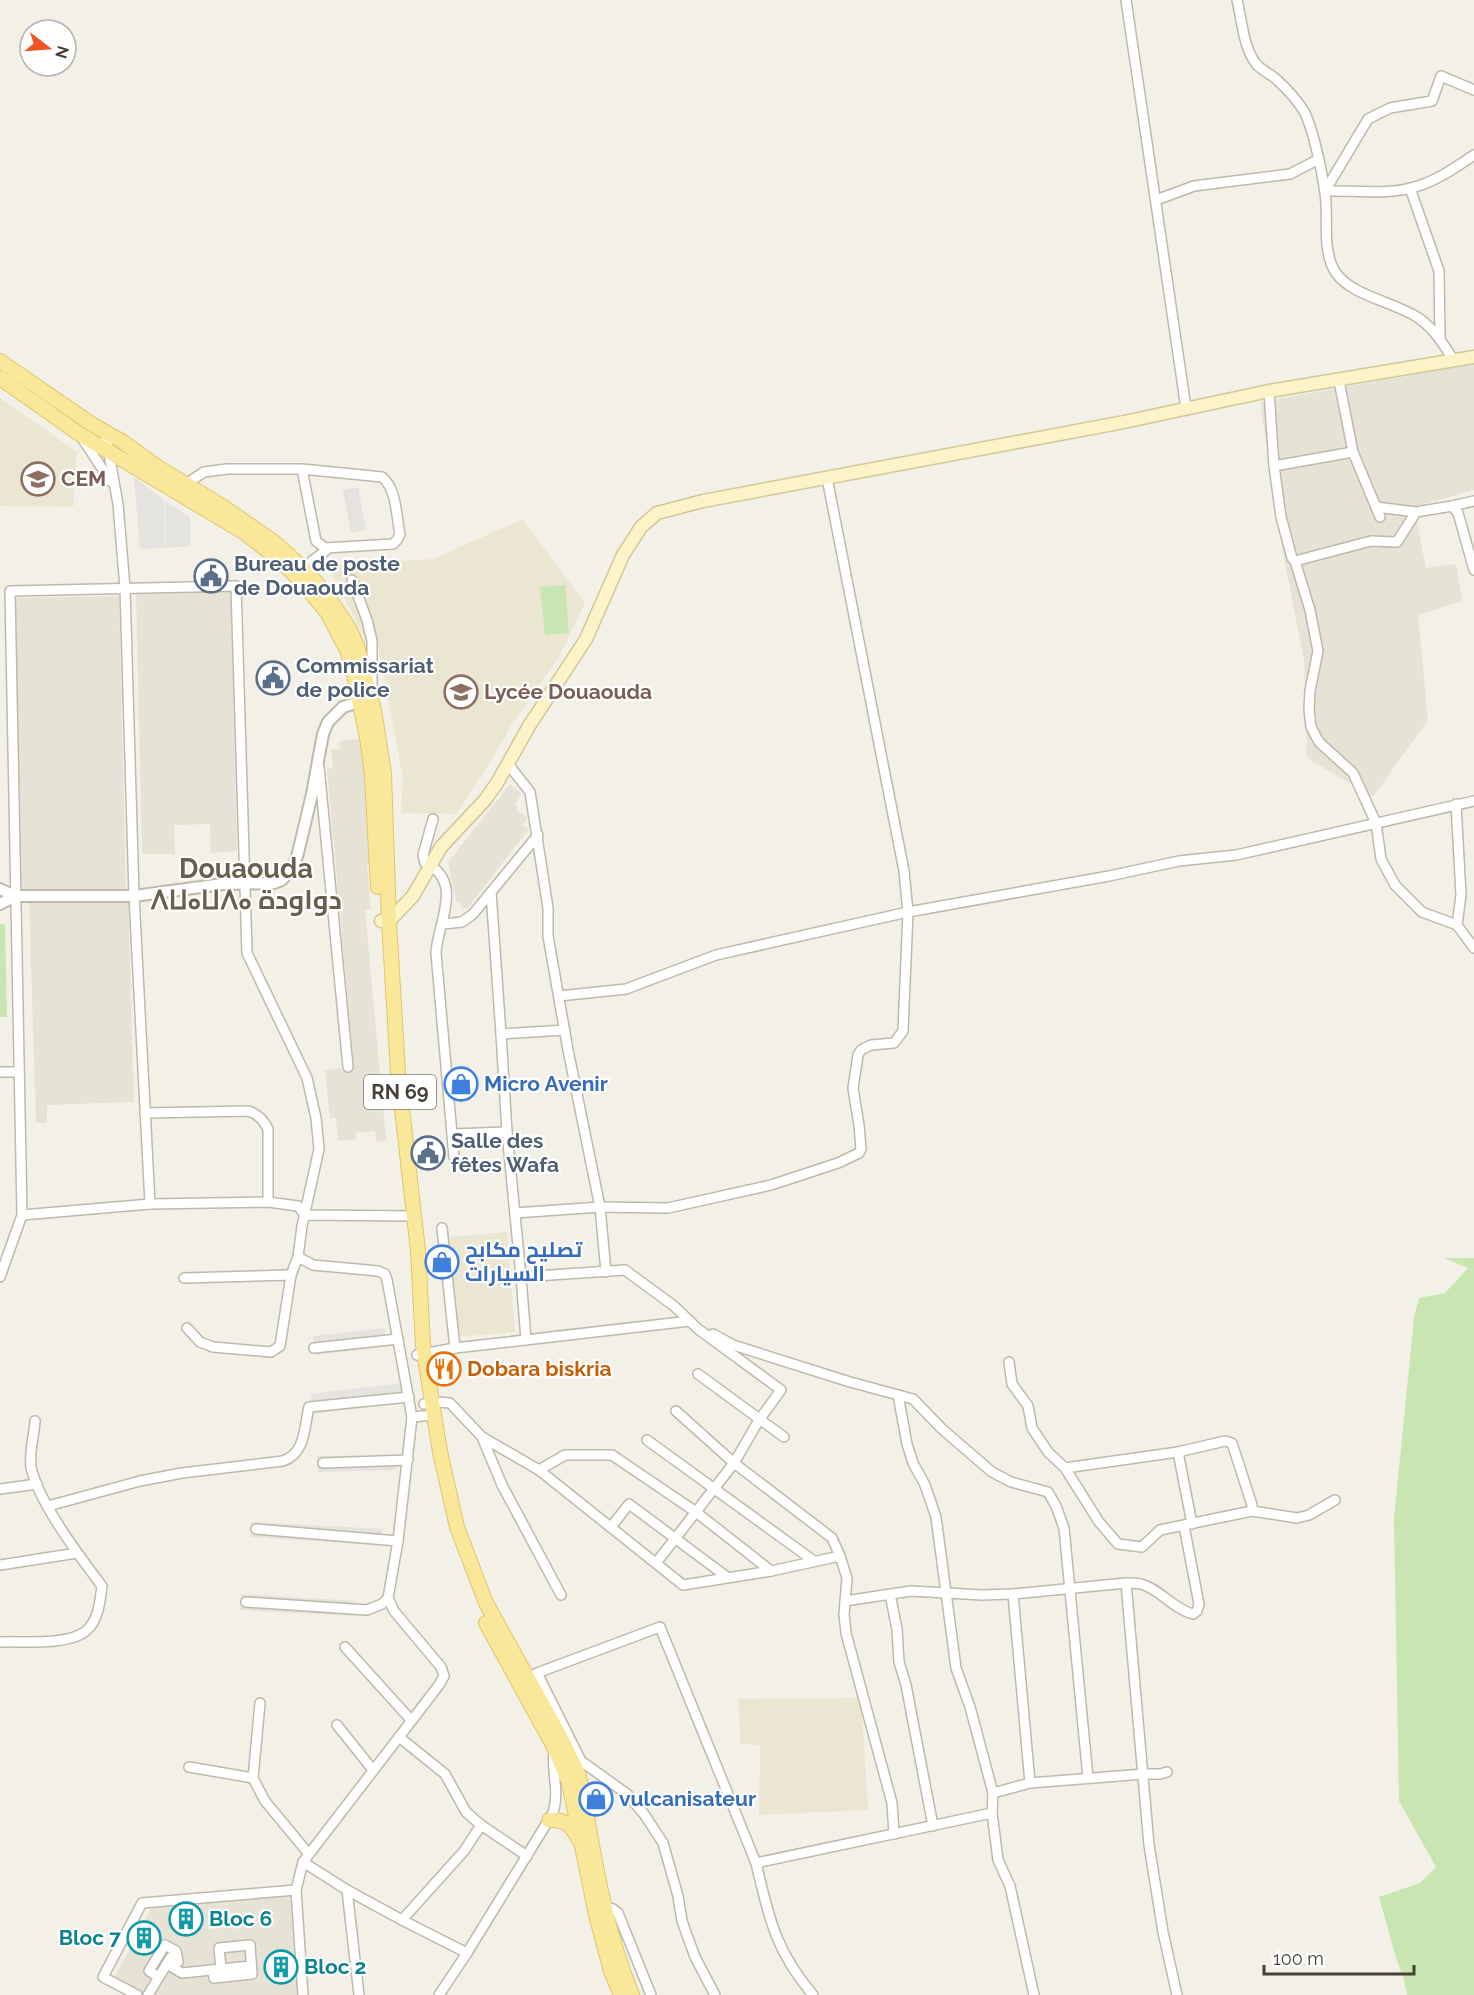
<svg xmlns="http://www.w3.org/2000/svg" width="1474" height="1995" font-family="Raleway,Cairo,'Noto Sans Tifinagh',sans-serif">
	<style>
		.residential { fill: #e6e3d6 }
		.education { fill: #ebe6d2 }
		.green { fill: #c9e5b2 }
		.parking { fill: #e4e3df }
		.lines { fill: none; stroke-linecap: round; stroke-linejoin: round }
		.minor-casing { stroke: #beb9aa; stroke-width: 12 }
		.tertiary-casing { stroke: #beb9aa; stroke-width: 14 }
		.secondary-casing { stroke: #d1c798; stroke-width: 15 }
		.primary-casing { stroke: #dec66a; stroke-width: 16 }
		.minor { stroke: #fff; stroke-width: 9 }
		.tertiary { stroke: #fff; stroke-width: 10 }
		.secondary { stroke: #fcf4c8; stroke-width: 12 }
		.primary { stroke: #f9e79a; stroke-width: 14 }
		.labels { text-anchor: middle; stroke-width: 4.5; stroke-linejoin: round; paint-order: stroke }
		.shield { fill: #fff; stroke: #7e7a72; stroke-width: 1.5 }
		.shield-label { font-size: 20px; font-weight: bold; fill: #464136 }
		.education-label { font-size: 21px; font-weight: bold; fill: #785e54; stroke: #fff; text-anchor: start }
		.service-label { font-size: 21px; font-weight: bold; fill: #4e5e75; stroke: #fff; text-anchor: start }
		.shop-label { font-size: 21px; font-weight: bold; fill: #366cbe; stroke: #fff; text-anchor: start }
		.food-label { font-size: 21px; font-weight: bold; fill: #c56008; stroke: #fff; text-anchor: start }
		.culture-label { font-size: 21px; font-weight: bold; fill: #0d838f; stroke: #fff; text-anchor: start }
		.district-label { font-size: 27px; font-weight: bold; fill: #68604e; stroke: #fff }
	</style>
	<rect width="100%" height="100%" fill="#f3f0e7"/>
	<!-- residential -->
	<g class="residential">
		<path d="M1474,364v126l-60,17 12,61 30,-4 6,37 -44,14 10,105 -55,77 -66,-39 -3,-97 -21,-108 -23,-151z"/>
		<path d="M231,592l6,259 -26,2 -1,-29 -36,1 1,29h-33l-6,-260z"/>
		<path d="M119,596l7,298 -104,1 -7,-297z"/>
		<path d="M361,739l11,124 -5,1 4,45 -6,1 21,231 -10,1 -1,-11 -19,2v6l-18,2 -2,-23h-6l-5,-48 16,-2 1,3 12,-1 -27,-301 6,-1 -2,-19h9l-1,-8z"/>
		<path d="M510,784l12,10 -7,10 3,2 -2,4 12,7 -5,8 6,4 -62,80 -5,-1 -2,-5 -4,-1 -8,-40z"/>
		<path d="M128,899l6,203 -87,3v18h-11l-7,-221z"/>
		<path d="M291,1895l7,100h-150l-34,-17 38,-71z"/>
	</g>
	<!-- education -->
	<g class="education">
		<path d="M0,398l77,54 -4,55 -73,-1z"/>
		<path d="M522,519l63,84 -26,54 -49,70 -17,31 -37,56 -55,-1 2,-35 -26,-137 -10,1 -39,-76 106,-7z"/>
		<path d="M507,1232l8,100 -57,5 -8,-100z"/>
		<path d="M861,1698l7,112 -109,5 1,-70 -20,-1 -1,-45z"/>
	</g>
	<!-- green -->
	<g class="green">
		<path d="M565,585l4,48 -24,2 -5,-48z"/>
		<path d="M0,924h5l2,93h-7z"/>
		<path d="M1444,1258h30v737h-67l-3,-16 -8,-21 -17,-61 41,-14 16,-16 -37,-66 -5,-283 20,-200 5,-20 26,-5 23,-25z"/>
	</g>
	<!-- parking -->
	<g class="parking">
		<path d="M135,477l29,23 1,48 -25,1 -6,-70z"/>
		<path d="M358,487l8,43 -15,3 -8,-43z"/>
		<path d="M165,501l25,16 1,29 -25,2z"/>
		<path d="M385,1328l1,19 -71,8 -2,-19z"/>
		<path d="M401,1383l2,20 -89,11 -3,-20z"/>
		<path d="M395,1455l1,15 -78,2 -1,-16z"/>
		<path d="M251,1522l131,7 -1,16 -131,-8z"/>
		<path d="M241,1594l115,7 -1,15 -115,-6z"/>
	</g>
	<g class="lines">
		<!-- minor casing -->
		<g class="minor-casing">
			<g id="minor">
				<path d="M1126,0l60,408"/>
				<path d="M1237,0c5,20 6,48 20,65 5,5 13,9 18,13 11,10 23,23 30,35 9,20 17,58 20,80 4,25 -4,58 11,80 17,24 60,29 84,46 15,11 24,26 34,42"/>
				<path d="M1410,188l29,83 1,67"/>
				<path d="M1325,191l43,-72 22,-11 42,-7 9,-25 33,14"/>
				<path d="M1325,191c26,-1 60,4 86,-3 22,-5 44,-20 63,-33"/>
				<path d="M1156,200l38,-14 96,-12 29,-15"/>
				<path d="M1339,381l14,71 27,65"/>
				<path d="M1269,391l5,75 7,51 11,41 3,3 15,49 8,41 -8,40 -1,18 2,18 8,15 34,31 23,50 5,36 14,26 27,27 35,13 17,23"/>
				<path d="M105,432l13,72 7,84 9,308 16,308"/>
				<path d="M82,438l29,44"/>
				<path d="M1274,466l79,-14"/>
				<path d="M190,486l2,-6 12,-8 23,-3h75l80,8c15,12 14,39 18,57l-3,6 -4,4 -68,4 -9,-7 -14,-72"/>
				<path d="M1452,506l22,-5"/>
				<path d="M1376,507l40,5"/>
				<path d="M1295,561l76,-20 26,1 19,-30 36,-6 6,7 16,57"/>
				<path d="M302,574l10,-13 17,-13"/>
				<path d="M352,580l15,40 5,21v47"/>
				<path d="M508,764l22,28 18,116v28l20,114 32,157 -85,6"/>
				<path d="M319,767l29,300"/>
				<path d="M1456,804l5,91 -4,30"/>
				<path d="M433,819l-10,36 2,8c40,18 12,61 11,90l18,204"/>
				<path d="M491,892l10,142 64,-4"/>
				<path d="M443,924l19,-2 11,-8 65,-79"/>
				<path d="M559,996l67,-7 90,-34 192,-43 201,-36 70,-15 57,-6 238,-54"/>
				<path d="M501,1034l6,98"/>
				<path d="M0,1072h19"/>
				<path d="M145,1113l104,-2c9,4 14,8 19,18v73"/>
				<path d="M452,1134l55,-2 14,145 104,-7 49,36 24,23 83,61 -22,30 -25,43 -78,100"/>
				<path d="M442,1228l13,120"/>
				<path d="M298,1257l15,8 65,6 7,3 2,6 25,137 -14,124 -10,57 6,13 47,56 3,9 -5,9 -136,177 -7,28 7,105"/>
				<path d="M606,1272l-6,-65 68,1 103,-23 67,-22 21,-10 2,-4 -2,-24 -6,-37 5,-33 3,-5 10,-5 23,-2 9,-12 5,-119 -4,-41 -77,-393"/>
				<path d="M0,1277l22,-62"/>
				<path d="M521,1277l5,63"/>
				<path d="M184,1278l107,-3"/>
				<path d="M187,1328l13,14 13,5 58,5 9,-6 11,-71 7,-18 4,-31 17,-77 -3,-31 -9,-40 -60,-125 -11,-367 -226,5 12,624 128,-11 118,-2 30,4 7,9 108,1"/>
				<path d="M713,1334l20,11 117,37 63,17 29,30 50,43 19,10 37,10 8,14 8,22 24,250"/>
				<path d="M314,1348l84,-9"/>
				<path d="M417,1355l38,-7 235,-27"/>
				<path d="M1009,1362l3,22 16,22 4,22 16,24 17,16 34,54 19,22 24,3 18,-17 92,-19 45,7 12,-3 26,-15"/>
				<path d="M698,1374l86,63"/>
				<path d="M898,1395l9,49 6,19 12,22 11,32 20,151 14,39 23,86 -1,20 6,47 12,26 24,109"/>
				<path d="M424,1404l13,-2 13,1 32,34 57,33 144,115 88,-14 69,-15 7,22 -3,36 2,19 46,170 2,31"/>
				<path d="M676,1411l58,52 98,75 8,18"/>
				<path d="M412,1417l22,-2"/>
				<path d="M482,1437l20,48 59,110"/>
				<path d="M647,1440l167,121"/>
				<path d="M1178,1452l14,72"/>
				<path d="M323,1463l85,-3"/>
				<path d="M1065,1468l113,-16 47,-11 7,2 20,62v6"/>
				<path d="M539,1470l26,-15h47l84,57 75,59"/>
				<path d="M0,1489l37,-5"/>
				<path d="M48,1506l92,-25 42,-8 101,-12c23,-8 21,-34 26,-54l100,-10"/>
				<path d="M611,1527l18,-23 98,73"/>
				<path d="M256,1529l142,12"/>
				<path d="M0,1565l77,-12"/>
				<path d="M1126,1583l23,262 14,87 14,63"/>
				<path d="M890,1594l7,35 2,33 7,23 27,141"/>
				<path d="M1013,1594l17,189"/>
				<path d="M845,1601l66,-10 71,4 31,-1 113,-11c4,0 10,0 15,1 19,5 32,25 52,30l4,-3 2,-7 -15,-78"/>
				<path d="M246,1602l121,8 15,-6 6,-6"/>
				<path d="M0,1642c23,-1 70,4 87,-12 12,-11 13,-30 15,-44 -22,-29 -64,-84 -71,-119 -2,-14 3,-32 4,-46"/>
				<path d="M345,1647l66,73"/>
				<path d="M537,1673l44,88 46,33 17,20 19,29 15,53 4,25 13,36 20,38"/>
				<path d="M523,1681l14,-8 123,-46 96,236 236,-50"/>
				<path d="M337,1725l36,45"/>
				<path d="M189,1767l64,11 7,-75"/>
				<path d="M253,1778l12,23 43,52"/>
				<path d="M993,1793l37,-10 114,-9h16l7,-2"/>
				<path d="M481,1825l46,31"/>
				<path d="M303,1862l44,28 55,30 62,-69 17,-26 -15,-13 -21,-38 -46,-37"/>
				<path d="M756,1863c13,55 19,87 57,132"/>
				<path d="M347,1890l12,105"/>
				<path d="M603,1906l10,3 5,4 33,82"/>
				<path d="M402,1920l65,33"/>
				<path d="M167,1964l15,9 69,-7"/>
				<path d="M213,1970l1,8 38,-4 -2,-29 -31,3 2,21"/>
				<path d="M137,1995l-34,-18 39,-74 154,-13"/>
				<path d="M148,1995l23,-38 7,5 -2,-11 -11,-6 -16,26 10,6"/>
				<path d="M439,1995l28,-42 86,-140c7,-22 -2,-42 1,-64"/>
			</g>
		</g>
		<!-- tertiary casing -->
		<g class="tertiary-casing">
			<g id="tertiary">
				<path d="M0,889l15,7"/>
				<path d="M0,904l15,-8h119l89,-12 51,-1 8,-3 12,-15 4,-12 14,-59 11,-60 5,-12 15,-15 23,-7"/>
			</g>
		</g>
		<!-- secondary casing -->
		<g class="secondary-casing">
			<path id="secondary" d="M381,921h8l24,-25 28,-49 44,-47 12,-17 32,-57 57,-87 37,-84 18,-28 16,-14 46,-12 421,-79 145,-31 205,-34"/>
		</g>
		<!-- primary casing -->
		<g class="primary-casing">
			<g id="primary">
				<path d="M0,361l93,64 30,17 33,24 66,40 52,36 31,28 19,21 25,37 8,18 17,64 10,63 5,148 9,152 20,178 5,94 17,107 17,75 29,76 75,135 17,35 4,16c13,73 22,136 50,206"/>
				<path d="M0,378l78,55 167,100 32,25 22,21 28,33 20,38 6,19 15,74 4,33 6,111"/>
				<path d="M486,1623l68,124 15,35 27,133 15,56 10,24"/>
				<path d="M549,1820c17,-1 23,6 30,20"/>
			</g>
		</g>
		<!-- minor -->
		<use href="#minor" class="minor"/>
		<!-- tertiary -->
		<use href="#tertiary" class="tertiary"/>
		<!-- secondary -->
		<use href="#secondary" class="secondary"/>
		<!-- primary -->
		<use href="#primary" class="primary"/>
	</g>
	<!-- icons -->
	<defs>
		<g id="school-ring" transform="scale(1.725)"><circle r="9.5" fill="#fff" stroke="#8d6e63" stroke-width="1.5"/><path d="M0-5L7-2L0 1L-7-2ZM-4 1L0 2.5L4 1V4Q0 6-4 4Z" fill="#8d6e63"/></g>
		<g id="civic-ring" transform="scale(1.725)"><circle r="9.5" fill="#fff" stroke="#5c6f8a" stroke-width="1.5"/><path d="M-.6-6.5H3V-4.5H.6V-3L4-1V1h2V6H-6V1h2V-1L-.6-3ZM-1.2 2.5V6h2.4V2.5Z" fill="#5c6f8a"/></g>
		<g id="shop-ring" transform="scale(1.725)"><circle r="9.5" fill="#fff" stroke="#3f7fe0" stroke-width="1.5"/><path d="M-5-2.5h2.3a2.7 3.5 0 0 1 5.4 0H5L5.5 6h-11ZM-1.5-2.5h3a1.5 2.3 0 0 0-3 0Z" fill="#3f7fe0"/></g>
		<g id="restaurant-ring" transform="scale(1.725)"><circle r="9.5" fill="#fff" stroke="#e8710a" stroke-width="1.5"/><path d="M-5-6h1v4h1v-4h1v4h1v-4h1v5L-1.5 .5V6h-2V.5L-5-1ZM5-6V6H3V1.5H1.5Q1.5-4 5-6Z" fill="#e8710a"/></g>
		<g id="building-ring" transform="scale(1.725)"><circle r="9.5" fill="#fff" stroke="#0f9aa8" stroke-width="1.5"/><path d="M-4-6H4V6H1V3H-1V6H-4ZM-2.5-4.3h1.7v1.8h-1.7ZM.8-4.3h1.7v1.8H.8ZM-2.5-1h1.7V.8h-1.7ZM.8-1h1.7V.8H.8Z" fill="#0f9aa8"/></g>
	</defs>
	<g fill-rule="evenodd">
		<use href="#school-ring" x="38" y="479"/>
		<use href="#civic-ring" x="211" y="576"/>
		<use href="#civic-ring" x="273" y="678"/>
		<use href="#school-ring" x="461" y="692"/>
		<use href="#shop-ring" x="461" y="1084"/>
		<use href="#civic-ring" x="428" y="1153"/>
		<use href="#shop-ring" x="442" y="1262"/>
		<use href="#restaurant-ring" x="444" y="1369"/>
		<use href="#shop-ring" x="596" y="1799"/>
		<use href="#building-ring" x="186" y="1919"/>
		<use href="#building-ring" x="144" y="1938"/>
		<use href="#building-ring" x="281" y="1967"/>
	</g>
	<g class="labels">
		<!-- shield labels -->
		<rect class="shield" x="364" y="1075" width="72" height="34" rx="4.5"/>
		<g class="shield-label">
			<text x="400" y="1099">RN 69</text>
		</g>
		<!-- education labels -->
		<g class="education-label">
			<text x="61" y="486">CEM</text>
			<text x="484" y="699">Lycée Douaouda</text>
		</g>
		<!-- service labels -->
		<g class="service-label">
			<text x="234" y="571">Bureau de poste<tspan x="234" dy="24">de Douaouda</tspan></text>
			<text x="296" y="673">Commissariat<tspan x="296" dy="24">de police</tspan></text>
			<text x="451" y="1148">Salle des<tspan x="451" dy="24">fêtes Wafa</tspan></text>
		</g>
		<!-- shop labels -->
		<g class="shop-label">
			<text x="484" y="1091">Micro Avenir</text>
			<text x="465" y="1257">تصليح مكابح<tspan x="465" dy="24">السيارات</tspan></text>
			<text x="619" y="1806">vulcanisateur</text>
		</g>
		<!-- food labels -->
		<g class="food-label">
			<text x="467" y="1376">Dobara biskria</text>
		</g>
		<!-- culture labels -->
		<g class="culture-label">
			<text x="209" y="1926">Bloc 6</text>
			<text x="121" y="1945" text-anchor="end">Bloc 7</text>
			<text x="304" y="1974">Bloc 2</text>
		</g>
		<!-- district labels -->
		<g class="district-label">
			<text x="246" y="878">Douaouda<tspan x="246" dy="31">ⴷⵡⴰⵡⴷⴰ دواودة</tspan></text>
		</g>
	</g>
	<!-- north arrow -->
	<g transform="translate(48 48) rotate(107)"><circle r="28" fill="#ffffff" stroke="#b5b3af" stroke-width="1.5"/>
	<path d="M0-4.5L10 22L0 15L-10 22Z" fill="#f05421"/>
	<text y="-9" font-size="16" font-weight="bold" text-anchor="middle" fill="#464136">N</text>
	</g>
	<!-- scale -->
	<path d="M1264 1965v9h150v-9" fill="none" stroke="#464136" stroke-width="3"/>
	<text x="1273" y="1965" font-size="18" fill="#464136" stroke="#ffffff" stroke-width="4.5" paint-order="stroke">100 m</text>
</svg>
